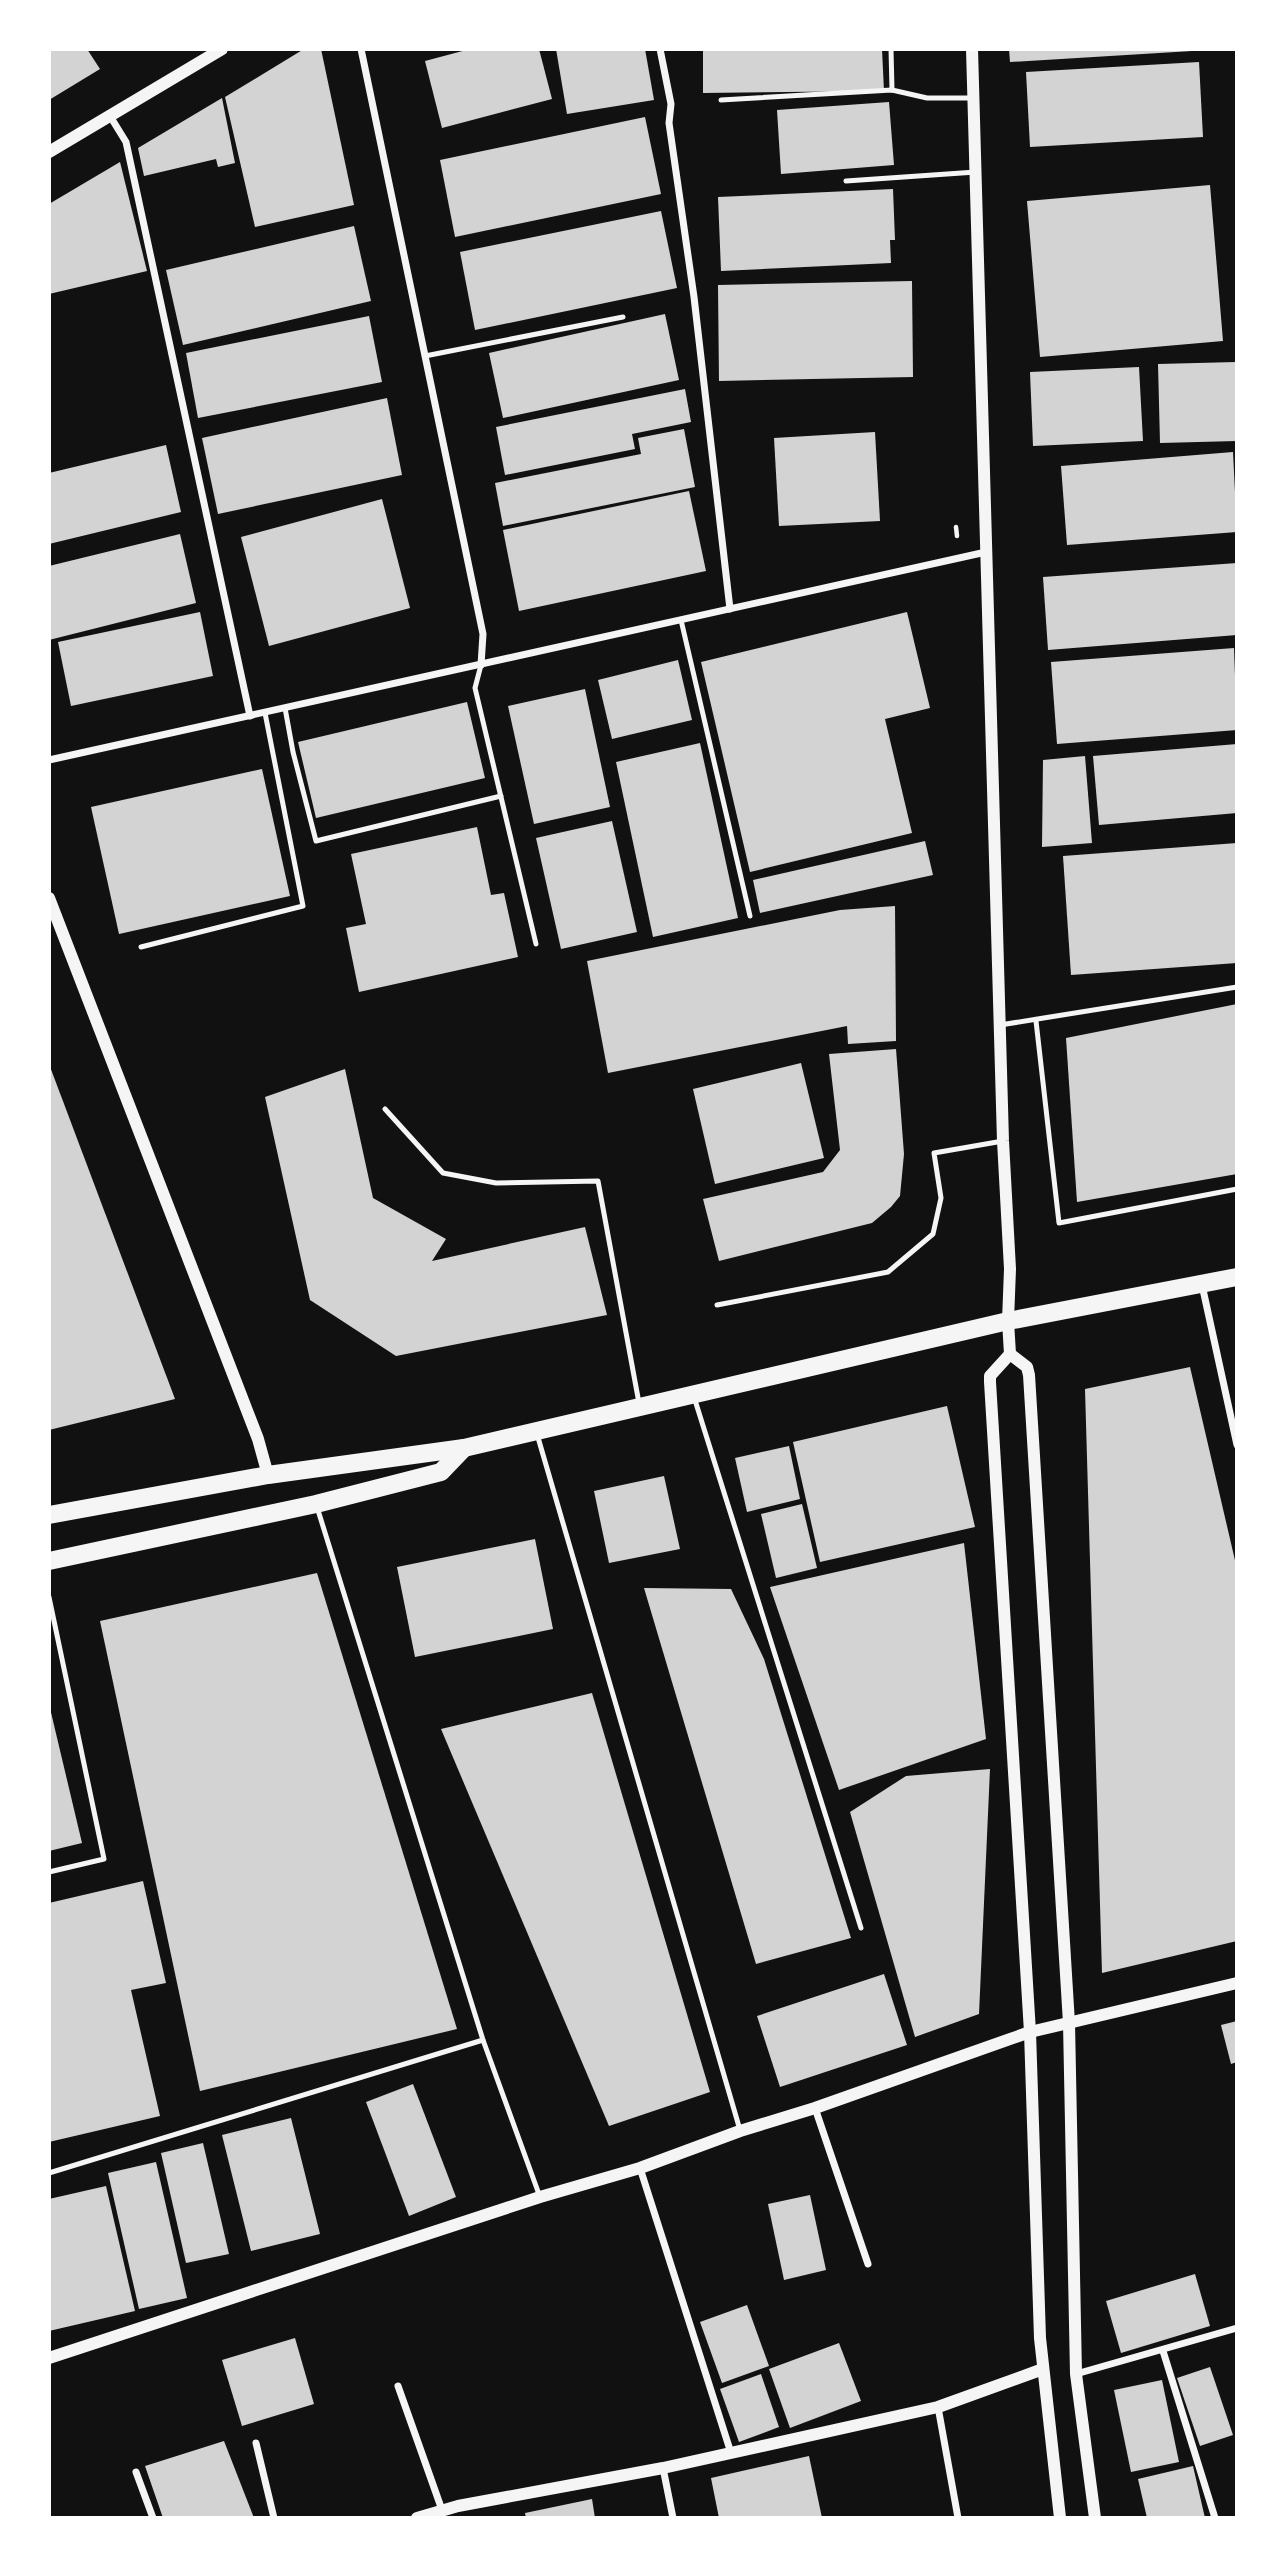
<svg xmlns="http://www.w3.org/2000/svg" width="1286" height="2567" font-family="Manrope,sans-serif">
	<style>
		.building { fill: #d3d3d3 }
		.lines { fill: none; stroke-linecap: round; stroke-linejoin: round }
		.path { stroke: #f5f5f5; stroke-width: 4.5 }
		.service { stroke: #f5f5f5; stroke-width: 5 }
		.minor { stroke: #f5f5f5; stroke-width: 7 }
		.tertiary { stroke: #f5f5f5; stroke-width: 12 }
		.primary { stroke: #f5f5f5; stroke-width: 18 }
	</style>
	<rect width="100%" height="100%" fill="#111"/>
	<!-- building -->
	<g class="building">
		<path d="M49,49h38l13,20 -51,31z"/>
		<path d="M304,49h17l33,156 -99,22 -30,-130z"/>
		<path d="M470,49h69l13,50 -110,29 -17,-67z"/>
		<path d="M556,49h89l9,51 -87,14z"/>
		<path d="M703,49h179l2,42 -181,2z"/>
		<path d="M1009,49h183v2l-182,11z"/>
		<path d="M1199,62l4,75 -173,10 -4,-75z"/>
		<path d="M222,98l13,65 -17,4 -2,-8 -72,17 -6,-28z"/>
		<path d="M889,102l5,63 -113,9 -4,-64z"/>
		<path d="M645,117l16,77 -206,43 -15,-77z"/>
		<path d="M120,162l27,109 -98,23v-90z"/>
		<path d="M1210,185l13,156 -183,16 -13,-156z"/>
		<path d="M893,189l2,51h-5l1,23 -170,8 -3,-74z"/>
		<path d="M661,211l16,77 -202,42 -15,-78z"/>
		<path d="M354,226l17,75 -188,44 -17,-75z"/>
		<path d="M912,281l1,96 -194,4 -1,-96z"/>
		<path d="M665,314l14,66 -176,38 -14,-65z"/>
		<path d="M369,316l13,66 -184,36 -12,-65z"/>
		<path d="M1236,362l1,79 -77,2 -2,-79z"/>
		<path d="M1139,367l4,74 -110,5 -3,-74z"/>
		<path d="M685,389l6,33 -59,12 3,15 -130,26 -9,-48z"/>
		<path d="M387,398l15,77 -184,39 -16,-76z"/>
		<path d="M684,429l11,58 -192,39 -8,-43 146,-29 -3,-16z"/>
		<path d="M875,432l5,89 -101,5 -5,-88z"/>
		<path d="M166,445l15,67 -132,32v-71z"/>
		<path d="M1233,452l4,80 -170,13 -6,-79z"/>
		<path d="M689,491l17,80 -187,40 -16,-81z"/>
		<path d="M382,499l28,109 -141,38 -28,-109z"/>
		<path d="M180,534l16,69 -147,37v-74z"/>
		<path d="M1237,563v72l-189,15 -5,-73z"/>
		<path d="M200,612l13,64 -142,30 -13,-64z"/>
		<path d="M907,612l23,96 -45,11 27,114 -162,39 -49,-210z"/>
		<path d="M1234,648l3,82 -180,14 -6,-82z"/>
		<path d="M678,660l14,60 -80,19 -14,-59z"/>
		<path d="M585,689l25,118 -76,17 -26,-118z"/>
		<path d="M467,702l18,76 -169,40 -18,-76z"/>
		<path d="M700,743l38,175 -85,19 -37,-175z"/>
		<path d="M1237,744v69l-138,12 -6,-69z"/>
		<path d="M1085,756l7,87 -50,4 1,-87z"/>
		<path d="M262,769l28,127 -171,38 -28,-127z"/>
		<path d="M612,821l25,111 -76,17 -25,-111z"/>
		<path d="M477,827l14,68 13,-2 14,64 -159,35 -13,-64 20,-4 -15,-70z"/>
		<path d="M925,841l8,34 -173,38 -7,-33z"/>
		<path d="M1237,843v120l-166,12 -8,-119z"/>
		<path d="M895,906l1,135 -48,3 -1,-18 -239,47 -21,-112 253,-51z"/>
		<path d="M1237,1004v170l-160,28 -11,-164z"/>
		<path d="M896,1049l8,105 -4,42 -9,11 -19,16 -153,38 -16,-62 120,-27 17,-22 -11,-96z"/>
		<path d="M801,1063l23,95 -109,26 -22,-95z"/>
		<path d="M49,1064l126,335 -126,31z"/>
		<path d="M345,1069l28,129 73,41 -14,22 153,-34 22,88 -211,41 -86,-56 -45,-203z"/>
		<path d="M1190,1367l47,202v372l-135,32 -17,-584z"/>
		<path d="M947,1406l28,121 -155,35 -27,-120z"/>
		<path d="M789,1446l11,53 -53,13 -12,-54z"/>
		<path d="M664,1476l16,73 -71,14 -15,-72z"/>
		<path d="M802,1504l15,64 -41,10 -15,-64z"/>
		<path d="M535,1539l18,90 -138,28 -18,-90z"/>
		<path d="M964,1543l22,196 -147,51 -69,-203z"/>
		<path d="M317,1573l140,456 -257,62 -100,-470z"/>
		<path d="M644,1588l87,1 33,70 87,279 -95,26z"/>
		<path d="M592,1693l118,399 -101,34 -168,-397z"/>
		<path d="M49,1704l33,139 -33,8z"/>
		<path d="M990,1769l-11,245 -64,23 -65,-225 56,-36z"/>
		<path d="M143,1881l23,102 -35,7 29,126 -111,26v-239z"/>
		<path d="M884,1974l23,71 -127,42 -23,-71z"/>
		<path d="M1237,2021v41l-6,2 -10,-39z"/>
		<path d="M413,2084l43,113 -47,19 -43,-114z"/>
		<path d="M291,2118l29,116 -69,17 -29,-116z"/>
		<path d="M203,2143l26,111 -43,9 -25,-110z"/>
		<path d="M156,2162l31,136 -48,11 -31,-136z"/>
		<path d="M106,2186l29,125 -86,20v-132z"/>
		<path d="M810,2195l16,75 -42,10 -16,-76z"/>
		<path d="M1195,2274l15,52 -89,27 -15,-52z"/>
		<path d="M747,2305l22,61 -47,17 -22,-61z"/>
		<path d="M295,2338l19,66 -72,22 -20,-66z"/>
		<path d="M839,2343l22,58 -71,27 -21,-59z"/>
		<path d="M1210,2367l23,68 -33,11 -23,-68z"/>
		<path d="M761,2374l18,53 -40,15 -19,-53z"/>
		<path d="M1162,2380l17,82 -48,10 -17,-82z"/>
		<path d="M224,2441l30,77h-91l-18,-52z"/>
		<path d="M809,2456l13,62h-103l-8,-40z"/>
		<path d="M1193,2466l12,52h-58l-9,-39z"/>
		<path d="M592,2499l3,19h-69l-1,-5z"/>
	</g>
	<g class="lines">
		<!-- path -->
		<path class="path" d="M956,527l1,9"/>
		<!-- service -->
		<g class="service">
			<path d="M891,49l1,41"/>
			<path d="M721,100l171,-10 35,8h46"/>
			<path d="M846,181l130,-9"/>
			<path d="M425,356l198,-39"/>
			<path d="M681,620l69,296"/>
			<path d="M481,665l-6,23 61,256"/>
			<path d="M285,708l8,44 23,89 185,-45"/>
			<path d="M141,947l162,-41 -38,-193"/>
			<path d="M1036,1021l23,202 178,-34"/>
			<path d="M1000,1025l237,-38"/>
			<path d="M385,1109l58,64 53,10 102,-2 41,222"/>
			<path d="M717,1305l171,-33 45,-38 8,-36 -7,-45 69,-12"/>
			<path d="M694,1397l167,531"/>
			<path d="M537,1434l203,696"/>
			<path d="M317,1507l166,533 57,157"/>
			<path d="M49,1597l55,262 -55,13"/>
			<path d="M49,2173l434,-133"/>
		</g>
		<!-- minor -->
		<g class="minor">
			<path d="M361,49l122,585 -2,31"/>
			<path d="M660,49l11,55 -2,19 25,174 36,312"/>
			<path d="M110,116l16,26 124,574"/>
			<path d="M49,760l937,-208"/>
			<path d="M1202,1285l35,160"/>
			<path d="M815,2108l53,156"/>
			<path d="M640,2168l91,285"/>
			<path d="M1163,2351l52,167"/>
			<path d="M1076,2374l161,-46"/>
			<path d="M398,2386l44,124"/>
			<path d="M938,2407l20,111"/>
			<path d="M256,2443l18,75"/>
			<path d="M663,2468l10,50"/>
			<path d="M136,2472l17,46"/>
		</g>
		<!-- tertiary -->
		<g class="tertiary">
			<path d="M972,49l31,1092 7,128 -2,52 2,33"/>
			<path d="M49,152l173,-103"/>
			<path d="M49,898l209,541 10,36"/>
			<path d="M1010,1354l17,13 2,8 40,648 7,351 19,144"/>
			<path d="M1010,1354l-20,22v6l40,650 10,306 20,180"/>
			<path d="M49,2358l491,-161 100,-29 100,-37 75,-23 215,-76 207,-49"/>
			<path d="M417,2518l41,-12 205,-38 275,-61 105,-38"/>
		</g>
		<!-- primary -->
		<g class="primary">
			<path d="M49,1515l219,-40 196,-27 544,-127 229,-44"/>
			<path d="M49,1561l267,-57 125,-32 23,-24"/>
		</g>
	</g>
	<!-- border -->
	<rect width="1286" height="2567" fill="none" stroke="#ffffff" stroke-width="102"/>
</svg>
